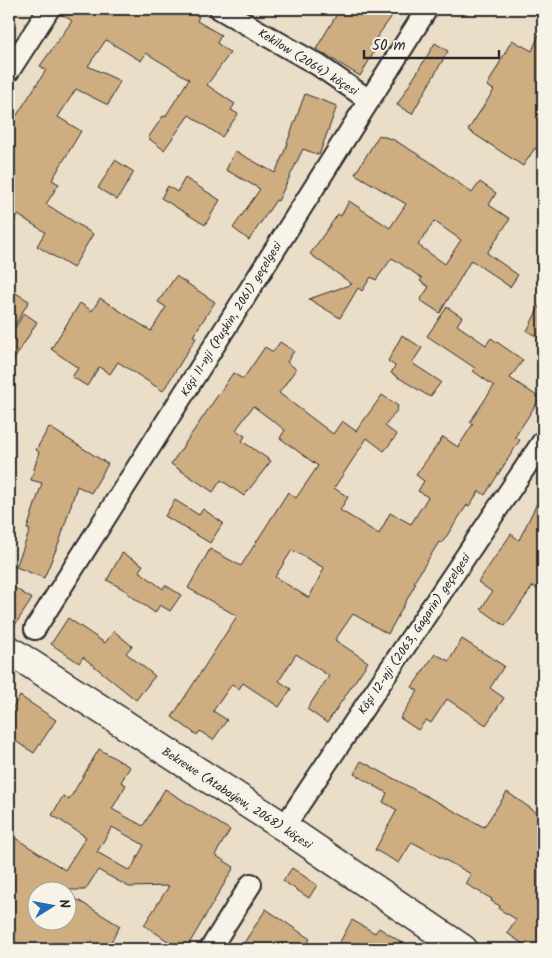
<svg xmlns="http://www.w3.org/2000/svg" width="552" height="958" font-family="Kalam,sans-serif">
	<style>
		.building { fill: #cead81; stroke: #2b2b2b; fill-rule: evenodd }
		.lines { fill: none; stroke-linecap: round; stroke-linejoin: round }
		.minor-casing { stroke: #2b2b2b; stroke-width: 24 }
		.secondary-casing { stroke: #2b2b2b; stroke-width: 31 }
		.minor { stroke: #f7f3e8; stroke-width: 20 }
		.secondary { stroke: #f7f3e8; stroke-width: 28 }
		.labels { text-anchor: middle; stroke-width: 4.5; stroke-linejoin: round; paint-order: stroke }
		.street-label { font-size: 12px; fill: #2b2b2b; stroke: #f7f3e8 }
	</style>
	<rect width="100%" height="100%" fill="#ebdec9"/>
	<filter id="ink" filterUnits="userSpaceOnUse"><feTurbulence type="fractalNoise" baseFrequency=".02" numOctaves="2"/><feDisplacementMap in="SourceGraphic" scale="10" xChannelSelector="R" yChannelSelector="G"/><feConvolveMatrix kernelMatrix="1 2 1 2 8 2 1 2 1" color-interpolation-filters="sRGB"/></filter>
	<g filter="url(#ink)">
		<!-- building -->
		<g class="building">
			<path d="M61,9h127l11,7 -2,5 24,14 -4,8 13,10 -23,32 28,19 -4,6 7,4 -16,23 -33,-22 -25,35 -16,-12 15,-22 2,1 24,-38 -43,-26 -5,8 -35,-21 -18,26 32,15 -12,24 -32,-16 -18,28 23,14 -29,49 7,4 -13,20 47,30 -20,34 -36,-22 8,-14 -27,-17 -9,16v-118l6,5 31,-48 -6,-4 32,-45 -12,-8z"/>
			<path d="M340,9h57l-25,35 5,3 -17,29 -44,-27z"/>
			<path d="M543,25v129l-8,-6 -12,18 -55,-36 26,-40 -7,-4 25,-46 20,11z"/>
			<path d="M435,43l13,8 -36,63 -15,-9z"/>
			<path d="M305,94l32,12 -18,49 -16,-6 -25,52 -2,-1 -27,40 -16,-12 27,-39 -34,-19 9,-19 40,22 13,-30h-1z"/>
			<path d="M379,135l15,5 35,21 43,32 8,-11 16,11 -7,12 21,14 -23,34 31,22 -8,12 -39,-27 -31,53 -20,-13 9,-13 -9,-6 2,-3 -30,-20 -16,22 -5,-3 -9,14 -4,-3 -18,30 -31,-19 43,-15 -42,-30 28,-40 3,2 8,-15 41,27 16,-24 -51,-30zM434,221l27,19 -16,24 -27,-19z"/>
			<path d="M115,160l19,12 -17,28 -19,-12z"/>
			<path d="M185,178l35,22 -15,25 -44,-27 7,-12 9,6z"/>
			<path d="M176,276l39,26 -22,34 3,2 -33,53 -45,-29 -8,12 -11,-7 -12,19 -15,-9 6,-9 -27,-19 29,-46 12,8 8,-13 51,33 15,-24 -8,-5z"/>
			<path d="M9,289l20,12 -20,34z"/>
			<path d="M543,299v41l-16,-9z"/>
			<path d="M447,307l15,10 -5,8 29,20 5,-7 32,22 -13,18 30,20 -25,39 5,3 -35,55 -6,-4 -10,15 -2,-1 -25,38 -3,-1 -25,40 2,1 -28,51 -35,-20 -18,26 33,22 -41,61 -20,-14 22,-33 -33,-22 -17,27 12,8 -12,18 -36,-24 -4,6 -7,-5 -19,27 14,9 -14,20 -13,-9 -3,4 -25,-18 65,-101 -49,-28 22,-39 31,17 47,-74 8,6 22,-32 -38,-28 5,-8 -32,-24 -17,24 9,6 -3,5 29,20 -27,35 -23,-16 -8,12 -42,-28 62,-91 10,6 22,-32 8,5 7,-10 14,9 -7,11 9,7 -17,24 54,41 9,-13 14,10 26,-36 16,11 -1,4 -12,16 12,9 -13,16 -17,-13 -33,50 14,9 -8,13 39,24 11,-21 21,11 17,-27 -10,-6 6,-10 -8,-6 27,-38 15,10 15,-23 -3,-2 24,-36 -21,-15 2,-3 -48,-32zM292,550l32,18 -15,30 -34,-21z"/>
			<path d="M24,313l13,9 -28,46v-30z"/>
			<path d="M402,335l20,13 -10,15 29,19 -11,15 -39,-24 4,-7 -7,-5z"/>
			<path d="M49,427l59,37 -17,29 -14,-7 -17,54 -16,38 -28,-11 14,-37 -3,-1 15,-46 -11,-3 8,-28 -3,-2z"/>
			<path d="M543,491v102l-10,-7 -28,40 -24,-17 11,-17 -14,-10 33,-48 8,6z"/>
			<path d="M175,500l24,15 4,-6 20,14 -13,20 -45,-27z"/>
			<path d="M122,553l21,12 -4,6 24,18 2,-4 16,10 -11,16 -10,-6 -5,8 -28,-20 1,-1 -21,-12z"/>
			<path d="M9,584l23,15 -23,35z"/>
			<path d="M68,618l37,25 9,-12 18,15 -6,7 29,23 -19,24 -53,-43 -4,6 -28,-19z"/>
			<path d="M462,639l42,27 -14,22 14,10 -18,27 -39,-26 -16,24 -5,-3 -8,10 -18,-12 18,-27 -6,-4 23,-33 14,7z"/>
			<path d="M20,696l36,24 -22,33 -25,-16v-23z"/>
			<path d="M99,749l31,18 -9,15 5,3 -14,24 31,17 22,-37 65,41 -15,25 19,12 -48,82h-6l-36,-24 25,-39 -40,1 -31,-17 -13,20h-47v30h30v-26l52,32 -13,23h-98v-115l56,36 21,-33 -34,-22 11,-19 6,4zM112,827l32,18 -14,26 -33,-19z"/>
			<path d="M361,761l123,66 23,-35 36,25v132h-13l-23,-16 9,-14 -17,-10 1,-3 -9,-5 1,-2 -26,-15 5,-10 -59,-32 -13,21 -24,-13 22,-40 -14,-8 4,-9 -33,-19z"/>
			<path d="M292,868l25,17 -8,13 -26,-17z"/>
			<path d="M266,909l44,30 -6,10h-64z"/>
			<path d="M352,920l23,13 4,-5 33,21h-76z"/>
		</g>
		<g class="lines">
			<!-- minor casing -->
			<g class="minor-casing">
				<g id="minor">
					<path d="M220,9l98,56 51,35"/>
					<path d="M9,71l40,-62"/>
					<path d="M35,629l392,-620"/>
					<path d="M284,827l259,-386"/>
					<path d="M210,949l41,-65"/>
				</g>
			</g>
			<!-- secondary casing -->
			<g class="secondary-casing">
				<path id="secondary" d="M9,650l275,177 179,122"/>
			</g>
			<!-- minor -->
			<use href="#minor" class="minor"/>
			<!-- secondary -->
			<use href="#secondary" class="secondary"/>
		</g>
	</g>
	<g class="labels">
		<!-- street labels -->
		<g class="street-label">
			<text transform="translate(308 62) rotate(32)" y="4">Kekilow (2064) köçesi</text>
			<text transform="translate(231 319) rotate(-58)" y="4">Köşi 11-nji (Puşkin, 2061) geçelgesi</text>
			<text transform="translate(414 634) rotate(-56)" y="4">Köşi 12-nji (2063, Gagarin) geçelgesi</text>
			<text transform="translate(237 798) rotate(33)" y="4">Bekrewe (Atabaýew, 2068) köçesi</text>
		</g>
	</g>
	<!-- margin -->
	<rect width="552" height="958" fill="none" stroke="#f7f3e8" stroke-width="30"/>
	<rect x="15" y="15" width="522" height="928" fill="none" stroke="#2b2b2b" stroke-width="2" filter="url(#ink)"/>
	<!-- north arrow -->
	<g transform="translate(52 906) rotate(79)"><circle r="24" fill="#f7f3e8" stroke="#a5a39c"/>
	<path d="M0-4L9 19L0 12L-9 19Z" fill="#1f6fb2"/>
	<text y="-8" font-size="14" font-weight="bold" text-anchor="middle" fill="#2b2b2b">N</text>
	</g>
	<!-- scale -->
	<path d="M364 50v8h135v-8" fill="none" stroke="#2b2b2b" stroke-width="2.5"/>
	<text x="372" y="50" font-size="15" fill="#2b2b2b" stroke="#f7f3e8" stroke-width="4" paint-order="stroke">50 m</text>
</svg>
